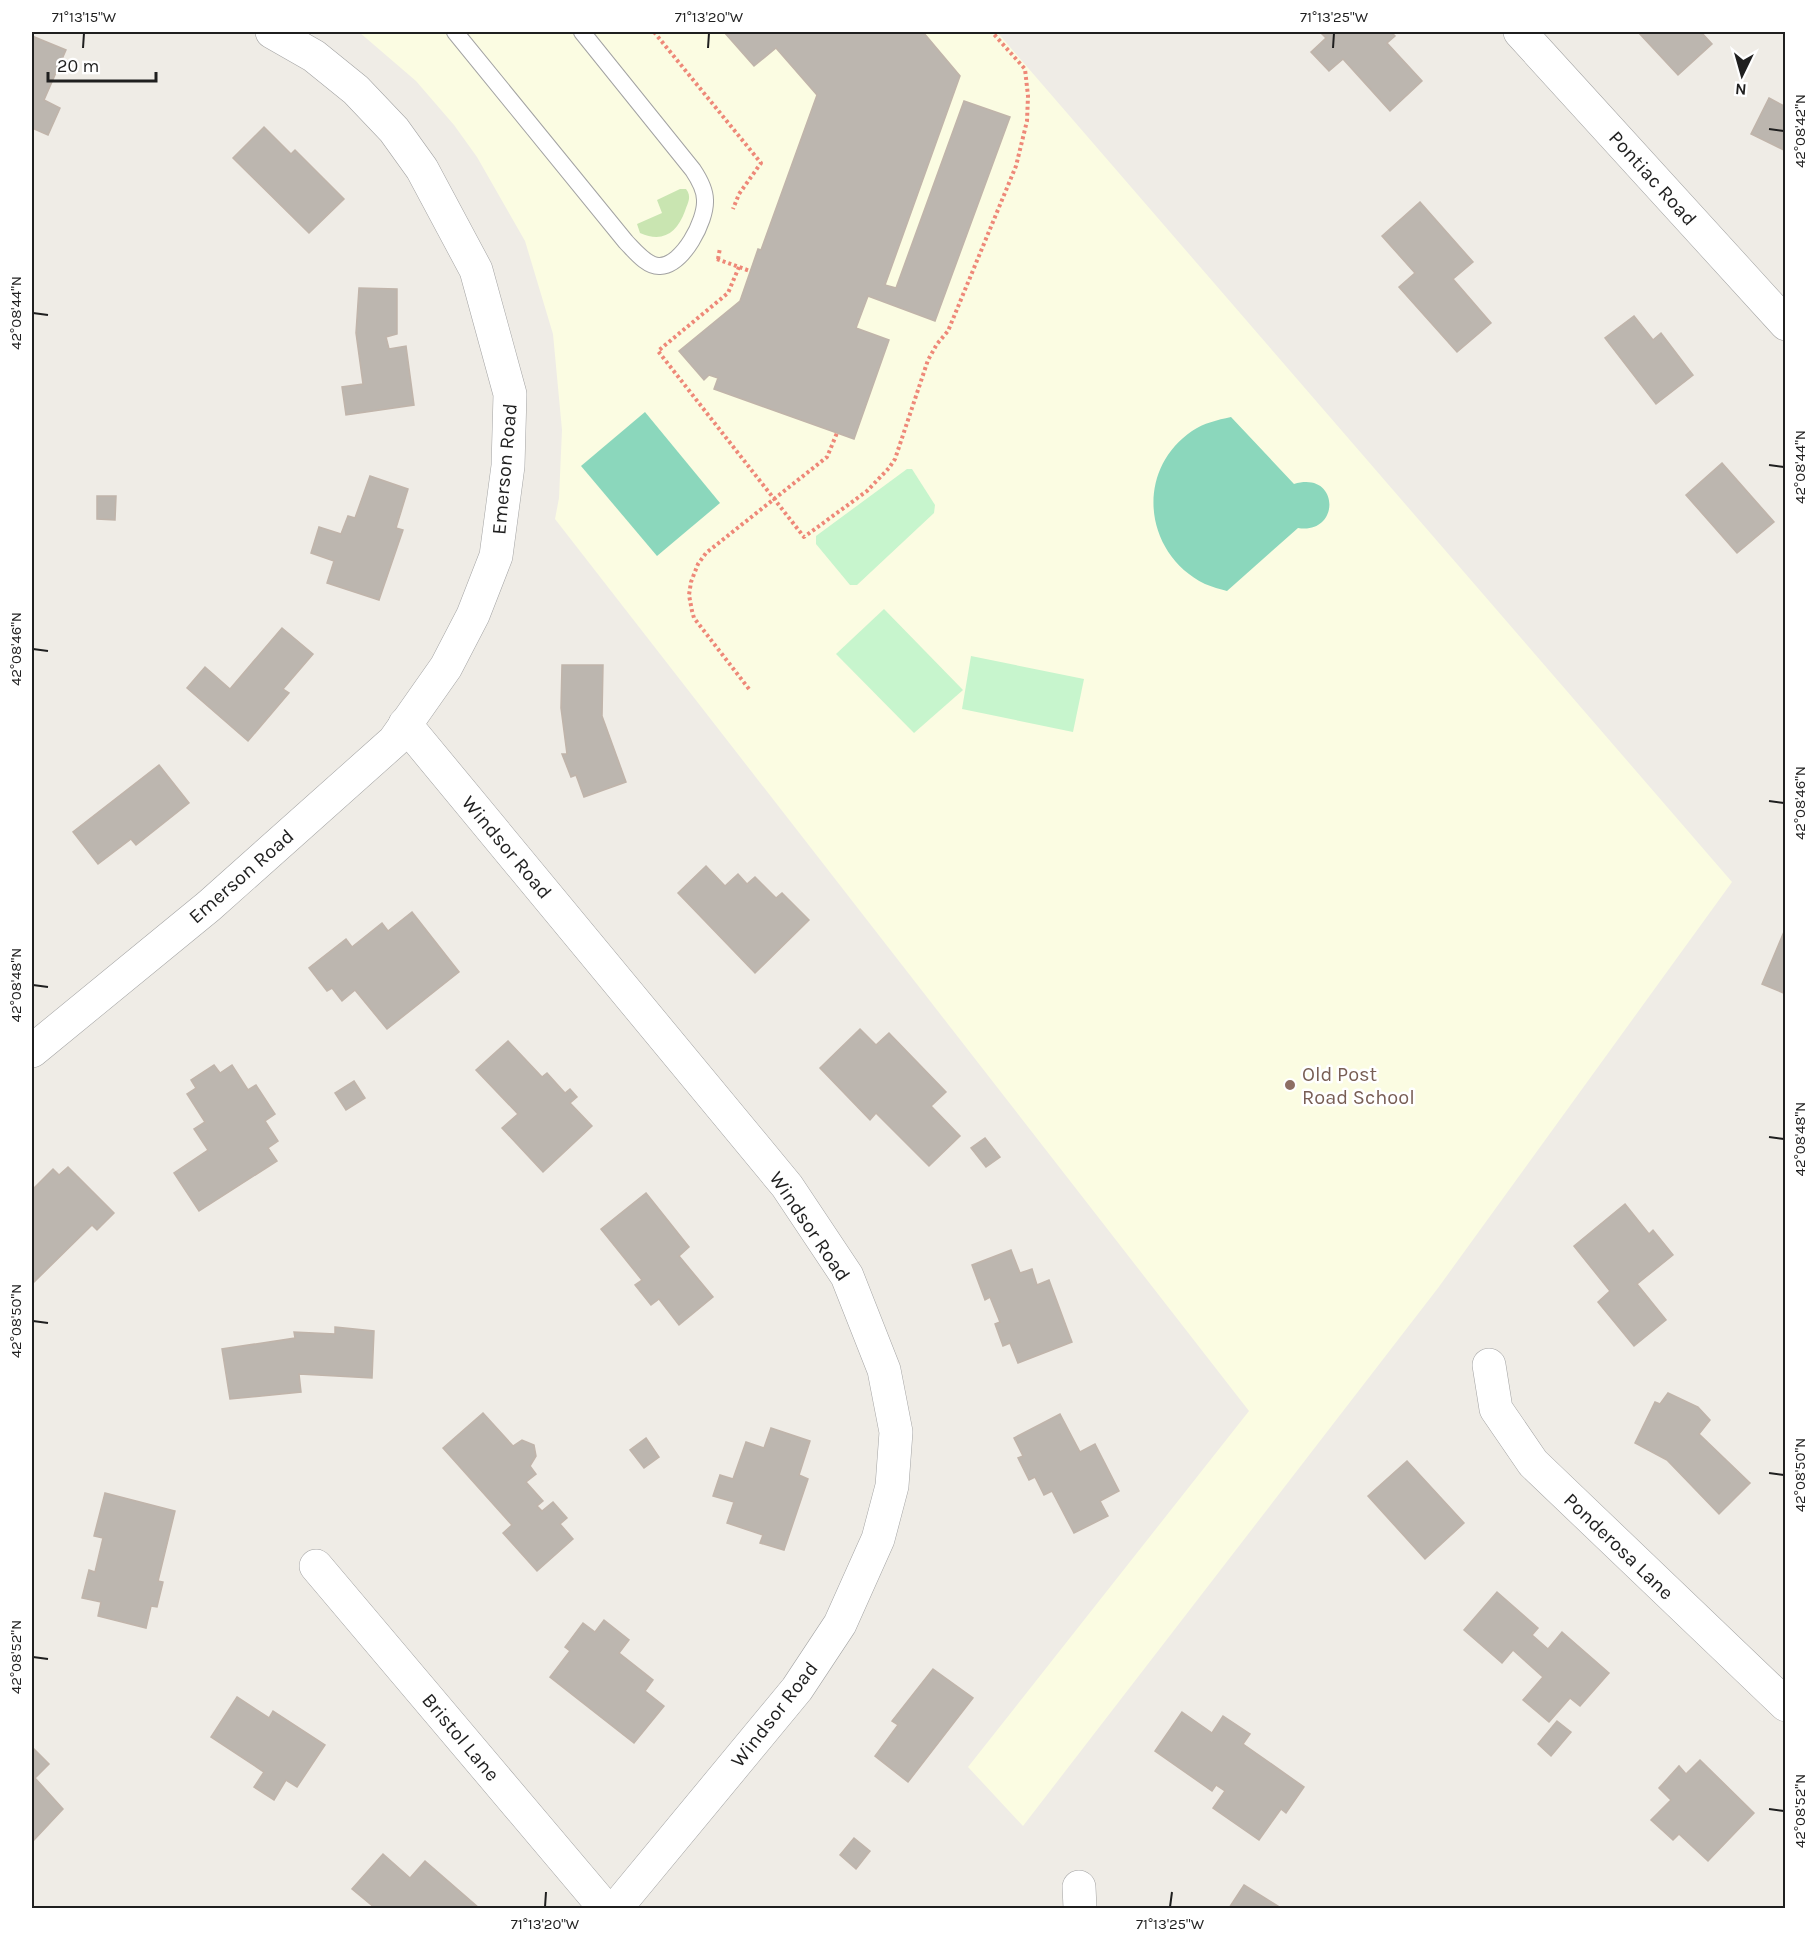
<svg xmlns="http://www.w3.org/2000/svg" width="1817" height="1940" font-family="Karla,sans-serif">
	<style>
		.education { fill: #fbfce2 }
		.grass { fill: #c9e5b1 }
		.park { fill: #c7f5cd }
		.pitch { fill: #8bd7bc }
		.building { fill: #bcb6af; stroke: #c0b4aa; stroke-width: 1.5 }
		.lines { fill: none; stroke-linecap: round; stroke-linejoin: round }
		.service-casing { stroke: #a3a3a3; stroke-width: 18 }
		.minor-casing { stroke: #a3a3a3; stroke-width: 34 }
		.path { stroke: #ee8878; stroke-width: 4; stroke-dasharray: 3 3; stroke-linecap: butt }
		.service { stroke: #fff; stroke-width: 16 }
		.minor { stroke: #fff; stroke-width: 33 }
		.ticks { fill: none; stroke: #1f1f1f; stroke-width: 2 }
		.education-dot { fill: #8d6e63; stroke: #fff; stroke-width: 2 }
		.labels { text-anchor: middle; stroke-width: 5; stroke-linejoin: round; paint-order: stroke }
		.street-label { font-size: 20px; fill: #1f1f1f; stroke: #fff }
		.education-label { font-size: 20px; fill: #785e54; stroke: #fff; text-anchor: start }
		.neatline { fill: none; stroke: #1f1f1f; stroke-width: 2 }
		.ticks-label { font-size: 15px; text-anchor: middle; fill: #1f1f1f }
	</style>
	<rect width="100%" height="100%" fill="#efece6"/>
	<!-- education -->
	<path class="education" d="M359,32h638l735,850 -294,406 -415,538 -55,-59 281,-356 -694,-892 4,-21 3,-68 -9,-96 -28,-93 -48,-84 -23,-32 -38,-44z"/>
	<!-- grass -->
	<path class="grass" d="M680,189h6c6,8 2,13 -1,22 -8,22 -22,32 -45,22l-3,-9 25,-11 -5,-13z"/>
	<!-- park -->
	<g class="park">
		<path d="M907,469h5l23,36 -1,8 -77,72h-7l-34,-41v-8z"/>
		<path d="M884,609l79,81 -49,43 -78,-79z"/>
		<path d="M971,656l113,23 -11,53 -111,-23z"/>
	</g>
	<!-- pitch -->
	<g class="pitch">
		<path d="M645,412l75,91 -63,53 -76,-90z"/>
		<path d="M1231,417l63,67c46,-14 47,51 4,44l-71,63c-7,-2 -15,-4 -22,-7 -61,-30 -71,-113 -13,-153 12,-8 25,-11 39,-14z"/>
	</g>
	<!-- building -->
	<g class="building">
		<path d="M724,32h199l37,44 -75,209 11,3 68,-187 46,16 -75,204 -67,-25 -12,32 33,12 -35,99 -140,-50 4,-11 -9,-3 -5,5 -25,-29 61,-50 18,-52 3,1 56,-155 -41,-47 -22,18z"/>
		<path d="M1320,32h71l4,4 -8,7 35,38 -32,30 -47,-52 -14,12 -18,-19 15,-14z"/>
		<path d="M1638,32h63l11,12 -34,31z"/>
		<path d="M32,36l34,14 -22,50 16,8 -12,27 -16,-7z"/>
		<path d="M1769,98l17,9v44l-35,-17z"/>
		<path d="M264,127l27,27 4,-4 49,49 -35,34 -76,-75z"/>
		<path d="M1420,202l53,60 -20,17 38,44 -34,29 -58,-65 16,-14 -33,-37z"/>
		<path d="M359,288l38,1v45l-11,3 3,12 17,-3 8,59 -68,10 -4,-28 21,-3 -7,-51z"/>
		<path d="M1634,316l19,24 8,-7 32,42 -37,29 -51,-66z"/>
		<path d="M1722,463l52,59 -37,31 -51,-58z"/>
		<path d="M370,476l38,13 -12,39 7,2 -24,70 -52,-17 7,-22 -23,-8 8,-26 22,7 7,-18 7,2z"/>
		<path d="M97,496h19l-1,24 -18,-1z"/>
		<path d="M282,628l31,26 -30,35 6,4 -41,48 -61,-53 18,-21 25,22z"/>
		<path d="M562,665h41l-1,51 24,66 -42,15 -8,-22 -5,2 -9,-23h5l-6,-46z"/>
		<path d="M159,765l30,38 -53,42 -5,-6 -33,25 -25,-32z"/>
		<path d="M706,866l19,20 13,-12 9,10 8,-7 21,21 6,-5 27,27 -54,53 -77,-80z"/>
		<path d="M412,912l47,60 -72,57 -32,-39 -13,11 -10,-13 -5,3 -18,-23 37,-29 6,8 30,-24 6,8z"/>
		<path d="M1786,927v67l-24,-10z"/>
		<path d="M860,1029l16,16 13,-12 57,59 -15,14 29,30 -31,30 -53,-53 -6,7 -50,-52z"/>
		<path d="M508,1041l34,36 5,-4 18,20 5,-4 7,8 -7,6 22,23 -49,46 -41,-44 16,-14 -42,-44z"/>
		<path d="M214,1065l6,8 12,-8 16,25 8,-5 19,29 -10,7 13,20 -10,7 9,13 -78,50 -25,-38 34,-23 -14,-21 11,-7 -18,-28 9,-6 -5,-8z"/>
		<path d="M354,1081l11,17 -19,12 -11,-17z"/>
		<path d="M985,1138l15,19 -14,10 -15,-19z"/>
		<path d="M68,1167l46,46 -17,17 -5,-5 -60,59v-94l21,-21 6,6z"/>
		<path d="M646,1193l43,54 -10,9 34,41 -34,28 -20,-26 -8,6 -16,-20 7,-5 -41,-51z"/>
		<path d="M1625,1204l24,30 4,-4 20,25 -36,29 29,36 -32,26 -36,-44 12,-11 -36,-45z"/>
		<path d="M1011,1250l9,23 12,-4 5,16 12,-5 23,62 -54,21 -8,-20 -7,3 -8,-22 5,-2 -10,-25 -5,3 -13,-35z"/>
		<path d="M335,1327l39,4 -2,47 -73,-4 2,18 -71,7 -8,-50 73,-11 -1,-6 41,2z"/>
		<path d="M1668,1393l30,14 12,13 -11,14 51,49 -31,31 -52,-54 -32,-17 20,-41 5,2z"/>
		<path d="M483,1413l30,33 9,-6 12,5 2,11 -6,10 6,8 -10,8 17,19 -6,5 5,5 11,-9 14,16 -7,6 13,15 -36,32 -34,-38 9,-8 -69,-77z"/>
		<path d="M1060,1414l20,38 15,-8 24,47 -19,10 8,15 -34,17 -22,-42 -8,4 -9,-18 -6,3 -11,-22 5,-2 -9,-18z"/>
		<path d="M771,1428l39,13 -11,34 9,4 -24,71 -24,-7 3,-8 -36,-12 7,-21 -21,-6 7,-21 13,4 13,-37 18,6z"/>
		<path d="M646,1438l13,19 -15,11 -14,-18z"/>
		<path d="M1407,1461l57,62 -39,36 -57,-63z"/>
		<path d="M105,1493l70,18 -17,70 5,1 -6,25 -6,-1 -5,22 -48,-12 3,-14 -19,-4 7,-28 6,2 8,-34 -9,-2z"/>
		<path d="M1497,1592l41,36 -6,7 16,14 14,-17 47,41 -29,33 -10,-8 -21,24 -26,-22 20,-23 -30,-27 -11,13 -38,-33z"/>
		<path d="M604,1620l25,20 -10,13 34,27 -8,11 19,15 -30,37 -84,-66 20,-26 -5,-4 18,-24 12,9z"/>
		<path d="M933,1669l40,29 -65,84 -33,-26 23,-31 -6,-4z"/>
		<path d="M237,1697l32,21 4,-7 52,34 -28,42 -11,-7 -12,20 -20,-13 10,-15 -53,-35z"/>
		<path d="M1182,1712l30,21 11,-17 27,18 -7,10 61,43 -18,26 -5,-4 -22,31 -46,-32 12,-17 -9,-6 -4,6 -57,-40z"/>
		<path d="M1557,1721l14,11 -20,24 -13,-12z"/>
		<path d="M33,1748l16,16 -14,14 28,31 -31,33v-93z"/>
		<path d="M1700,1760l54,53 -46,48 -29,-27 -6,6 -22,-20 20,-20 -12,-12 20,-22 7,8z"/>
		<path d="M854,1838l16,13 -14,18 -16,-14z"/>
		<path d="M383,1854l27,24 15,-17 54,47h-104l-23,-19z"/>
		<path d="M1244,1885l37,23h-52z"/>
	</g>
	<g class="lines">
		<!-- service casing -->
		<g class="service-casing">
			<path id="service" d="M455,32l171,210c8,8 21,25 34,24 23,-1 46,-45 45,-66 0,-11 -6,-21 -12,-30l-111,-138"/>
		</g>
		<!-- minor casing -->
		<g class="minor-casing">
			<g id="minor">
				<path d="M1520,32l266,292"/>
				<path d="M405,724l382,462 60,90 37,94 12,62 -4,54 -14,53 -38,85 -43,65 -181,219"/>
				<path d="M32,1051l177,-145 185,-165 52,-74 27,-52 23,-59 12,-90 2,-72 -34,-124 -54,-101 -28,-39 -38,-40 -42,-34 -42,-24"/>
				<path d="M1489,1365l7,44 37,54 253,242"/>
				<path d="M316,1566l289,342"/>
				<path d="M1079,1887l1,21"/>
			</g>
		</g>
		<!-- path -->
		<g class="path">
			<path d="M654,32l107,131 -22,31 -6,15"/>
			<path d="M717,259l33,12"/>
			<path d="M718,259l2,-11"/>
			<path d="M739,267l-11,26 -70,58 146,186 63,-46 22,-23 6,-9 33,-99 9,-16 11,-13 68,-165 11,-45 1,-25 -3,-27 -33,-37"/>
			<path d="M749,689l-55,-71 -2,-7 -3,-16 2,-13 7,-18 8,-11 121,-96 10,-24"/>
		</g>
		<!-- service -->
		<use href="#service" class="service"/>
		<!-- minor -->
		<use href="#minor" class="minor"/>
	</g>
	<!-- ticks -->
	<path class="ticks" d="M83,48l1,-15M708,48l1,-15M1333,48l1,-15M1769,129l15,2M33,313l15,2M1769,465l15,2M33,649l15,2M1769,801l15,2M33,985l15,2M1769,1137l15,2M33,1321l15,2M1769,1473l15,2M33,1657l15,2M1769,1809l15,2M545,1907l1,-15M1170,1907l2,-15"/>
	<!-- markers -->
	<circle class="education-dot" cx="1290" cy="1085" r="6"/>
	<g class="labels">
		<!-- street labels -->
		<g class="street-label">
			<text transform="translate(1653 178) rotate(48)" y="7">Pontiac Road</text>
			<text transform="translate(504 469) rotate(-85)" y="7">Emerson Road</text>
			<text transform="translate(507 847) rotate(50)" y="7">Windsor Road</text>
			<text transform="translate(241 876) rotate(-41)" y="7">Emerson Road</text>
			<text transform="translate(810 1226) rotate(56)" y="7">Windsor Road</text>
			<text transform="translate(1619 1546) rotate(44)" y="7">Ponderosa Lane</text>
			<text transform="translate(774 1714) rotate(-52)" y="7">Windsor Road</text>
			<text transform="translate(461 1737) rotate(50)" y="7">Bristol Lane</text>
		</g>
		<!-- education labels -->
		<g class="education-label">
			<text x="1302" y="1081">Old Post<tspan x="1302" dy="23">Road School</tspan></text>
		</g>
	</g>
	<!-- border -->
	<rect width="1817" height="1940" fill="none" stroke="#ffffff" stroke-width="66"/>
	<!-- north arrow -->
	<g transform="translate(1742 75) rotate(185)" stroke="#ffffff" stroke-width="4.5" paint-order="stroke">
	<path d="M0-4.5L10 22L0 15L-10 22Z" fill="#1f1f1f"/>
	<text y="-9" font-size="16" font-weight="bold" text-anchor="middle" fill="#1f1f1f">N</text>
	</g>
	<!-- scale -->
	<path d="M48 72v9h108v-9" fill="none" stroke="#1f1f1f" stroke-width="3"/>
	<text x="57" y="72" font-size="18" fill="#1f1f1f" stroke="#ffffff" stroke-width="4.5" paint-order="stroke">20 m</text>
	<rect x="33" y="33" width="1751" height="1874" class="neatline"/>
	<g class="ticks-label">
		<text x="84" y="22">71°13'15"W</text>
		<text x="709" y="22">71°13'20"W</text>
		<text x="1334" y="22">71°13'25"W</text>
		<text transform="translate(1800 131) rotate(-90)" y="5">42°08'42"N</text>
		<text transform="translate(16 313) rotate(-90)" y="5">42°08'44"N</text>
		<text transform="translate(1800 467) rotate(-90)" y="5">42°08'44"N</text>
		<text transform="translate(16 649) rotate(-90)" y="5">42°08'46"N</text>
		<text transform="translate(1800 803) rotate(-90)" y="5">42°08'46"N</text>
		<text transform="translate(16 985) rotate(-90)" y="5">42°08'48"N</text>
		<text transform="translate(1800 1139) rotate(-90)" y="5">42°08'48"N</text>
		<text transform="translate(16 1321) rotate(-90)" y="5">42°08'50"N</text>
		<text transform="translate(1800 1475) rotate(-90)" y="5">42°08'50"N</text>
		<text transform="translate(16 1657) rotate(-90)" y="5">42°08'52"N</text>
		<text transform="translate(1800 1811) rotate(-90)" y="5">42°08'52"N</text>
		<text x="545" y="1929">71°13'20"W</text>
		<text x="1170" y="1929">71°13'25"W</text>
	</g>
</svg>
